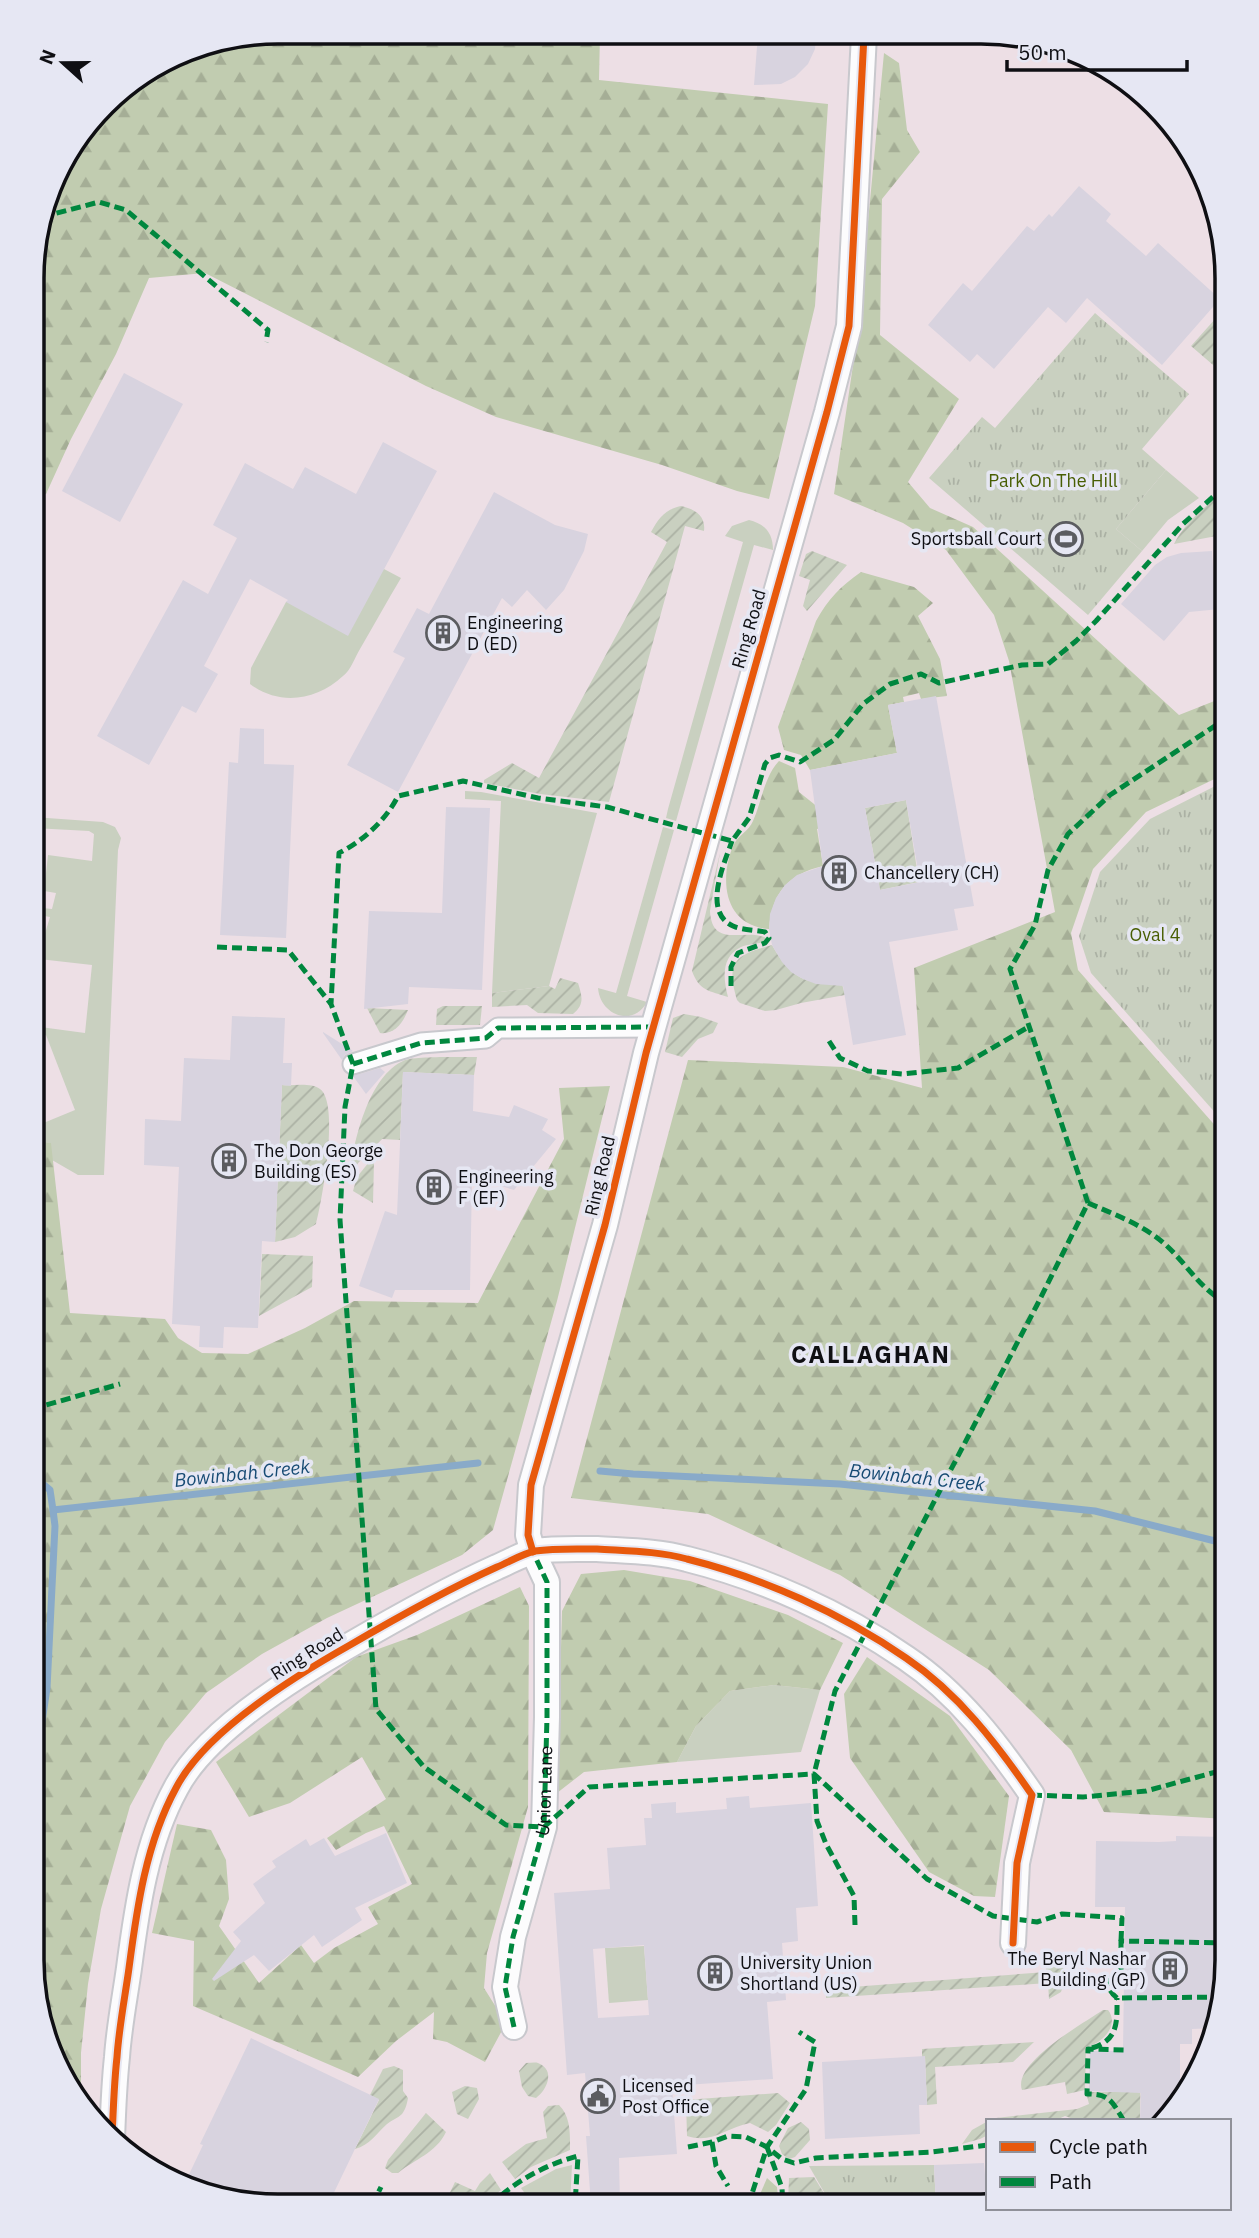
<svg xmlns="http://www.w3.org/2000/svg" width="1259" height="2238" font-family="'IBM Plex Sans',sans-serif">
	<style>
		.education { fill: #eddfe5 }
		.grass { fill: #c9d0c0 }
		.forest { fill: url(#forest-firs) }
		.park { fill: url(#park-tufts) }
		.garden { fill: url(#garden-furrows) }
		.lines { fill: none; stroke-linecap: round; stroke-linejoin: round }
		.stream { stroke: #89aac9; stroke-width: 7 }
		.building { fill: #d8d3df; fill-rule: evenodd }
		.pedestrian-casing { stroke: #c8c8cd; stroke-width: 23 }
		.minor-casing { stroke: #c8c8cd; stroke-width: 28 }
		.pedestrian { stroke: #fcfcfd; stroke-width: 19 }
		.minor { stroke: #fcfcfd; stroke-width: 24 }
		.quiet { stroke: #00873e; stroke-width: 5; stroke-dasharray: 10 5; stroke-linecap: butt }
		.cycleway-casing { stroke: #e6e7f3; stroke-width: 11 }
		.cycleway { stroke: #e8590c; stroke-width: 7 }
		.labels { text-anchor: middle; stroke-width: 7; stroke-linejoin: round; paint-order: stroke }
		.park-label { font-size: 18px; fill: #485e03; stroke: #e6e7f3 }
		.poi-label { font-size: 18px; fill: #0f0f13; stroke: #e6e7f3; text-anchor: start }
		.street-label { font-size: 18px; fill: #0f0f13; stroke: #e6e7f3 }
		.water-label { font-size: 19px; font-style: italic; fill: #174b74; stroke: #e6e7f3 }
		.district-label { font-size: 24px; font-weight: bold; letter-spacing: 2px; fill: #0f0f13; stroke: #e6e7f3 }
		.rim { fill: none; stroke: #0f0f13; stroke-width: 3.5 }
	</style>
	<defs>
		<pattern id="forest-firs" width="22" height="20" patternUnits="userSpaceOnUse" patternTransform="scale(1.75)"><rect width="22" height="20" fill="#c1ccb0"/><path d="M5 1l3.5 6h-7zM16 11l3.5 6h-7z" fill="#a5ae96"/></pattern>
		<pattern id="park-tufts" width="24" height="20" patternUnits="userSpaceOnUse" patternTransform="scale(1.75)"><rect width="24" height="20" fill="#c9d0c0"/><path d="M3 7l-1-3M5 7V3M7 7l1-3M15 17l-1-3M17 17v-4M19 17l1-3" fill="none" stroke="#abb1a4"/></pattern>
		<pattern id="garden-furrows" width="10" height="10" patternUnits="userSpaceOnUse" patternTransform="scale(1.75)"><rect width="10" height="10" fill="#c9d0c0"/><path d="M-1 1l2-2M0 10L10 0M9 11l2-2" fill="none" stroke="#abb1a4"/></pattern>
	</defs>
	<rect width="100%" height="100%" fill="#e9eaf0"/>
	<!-- education -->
	<path class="education" d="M278,32l751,4 114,56 71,106 13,80v1698l-18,78 -33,56 -10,11h-178v84l-743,-1 -62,-16 -67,-42 -71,-106 -13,-80 2,-1714 23,-77 58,-76 69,-43z"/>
	<!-- grass -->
	<g class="grass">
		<path d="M1166,470l33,28 -31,22 -26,31 -26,-22z"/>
		<path d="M749,520c16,4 24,13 24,30l-19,-5 -78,276 -10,-3 2,-9 75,-267 -18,-6 7,-10z"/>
		<path d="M384,569l17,9c-14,23 -27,47 -41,71 -5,8 -9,21 -17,27 -27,25 -64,30 -93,8l1,-16 35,-66z"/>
		<path d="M465,791l16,1 116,21 -48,173 -57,7 9,-192 -36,-2z"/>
		<path d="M33,817l70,5 12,5 6,11 -3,12 -14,325h-26l-26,-15 -2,-17 -12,-2 3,-17 34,-14 -29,-75 -13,6v-15l52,7 7,-68 -53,-6 -6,22v-42l10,1 7,-23 -17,-3v-7l19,2 4,-16 -12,-2 4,-36 44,6 2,-27 -5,-3 -56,-3z"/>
		<path d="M663,827l11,3 -47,166 20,6c-14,26 -47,13 -49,-14l18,5z"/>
		<path d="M774,1685l46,5 -19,62 -124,10 19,-36 34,-35z"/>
		<path d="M644,1946l4,54 -39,3 -4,-55z"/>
		<path d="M572,2165l-2,40h-37l-12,-17 35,-19z"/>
	</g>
	<!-- forest -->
	<g class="forest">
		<path d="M278,32l322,1 -1,47 229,24 -13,202 -46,193 -32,-8 -75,-26 -166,-48 -70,-31 -221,-113 -56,5 -33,76 -45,85 -25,55 -13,3 1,-251 23,-77 58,-76 69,-43z"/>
		<path d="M884,53l15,10 8,67 13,22 -38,47 -2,136 79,64 -51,83 22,26 43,19 206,188 48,-19v77l-81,39 -53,57 -22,64 7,37 149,169v680l-123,-7 -33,-62 -82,-80 -149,-95 -132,-61 -137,-16 117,-438 155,7 79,21 -8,-120 141,-56 -46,-251 -15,-46 -48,-65 -43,-27 -69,-29 23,-156z"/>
		<path d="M861,572l53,15 19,16 -15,13 22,43 7,37 -26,3 -2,-6 -16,4 1,5 -16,3 9,48 -87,17 -9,-15 -17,-5 -6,-23 38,-106c12,-22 25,-35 45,-49z"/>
		<path d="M779,761l16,7 4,24 25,20 1,15 -8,2 6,37c-35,8 -51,27 -54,63 -45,-3 -50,-49 -36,-83 4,-10 16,-15 20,-25 9,-20 11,-44 26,-60z"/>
		<path d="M610,1086l-53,215 -64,229 -31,25 -135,63 -65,36 -56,39 -41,49 -35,64 -29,103 -13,75 -7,69v40l-36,-53 -13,-80v-820l19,3 19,170 95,6 13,19 24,15 46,1 57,-26 49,-27 124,2 86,-164 -5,-51z"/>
		<path d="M624,1570l66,11 98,34 55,28 -23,47 -46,-5 -44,6 -34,35 -19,36 -93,10 -27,21 5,-182 19,-37z"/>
		<path d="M520,1587l9,19 -1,201 -41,146 -3,35 22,35 -21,39 -38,-20 -14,-3 1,-27 -38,29 -38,36 -165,-71 1,-65 -42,-8 25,-109 34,6 15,30 3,39 -10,27 40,57 42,-38 13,18 20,-15 44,-24 -10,-17 44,-23 -28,-58 -18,7 -30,17 -9,-12 59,-39 -24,-42 -72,46 -41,14 -33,-55 140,-105 61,-22z"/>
		<path d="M867,1657l83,59 59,80 -14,101 -21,-1 -45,-24 -79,-114 -6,-64z"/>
		<path d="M1194,2054h15l-15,25z"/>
		<path d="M767,2178l10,9 2,19h-24z"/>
	</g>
	<!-- park -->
	<g class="park">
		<path d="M1095,313l94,81 -47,55 24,21 -50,59 26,22 -54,64 -159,-137 53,-61 13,11z"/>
		<path d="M1227,780v346l-136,-153 -12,-37 21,-64 50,-53z"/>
		<path d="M934,2165l2,41h-104l-23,-40z"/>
	</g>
	<!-- garden -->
	<g class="garden">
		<path d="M1224,299l3,78 -36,-31 25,-28 -2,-6z"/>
		<path d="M1227,488v46l-53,10c12,-24 34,-39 53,-56z"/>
		<path d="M681,506c13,3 25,9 23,25l-19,-5 -76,276 -69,-8 -56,-11v-3l28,-17 27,15 128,-236 -16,-10c8,-14 13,-22 30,-26z"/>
		<path d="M812,551l35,14 -40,46 -4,-5 7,-26 -11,-4 7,-22z"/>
		<path d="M906,800l13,82 -39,8 -15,-82z"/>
		<path d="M720,853l-10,58c2,39 36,16 56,27l-3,4c-6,2 -15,2 -22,5 -20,10 -18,31 -13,50 -18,-6 -29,-6 -36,-26z"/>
		<path d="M772,945c19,34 33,39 70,39l3,11 -44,8 -25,7 -11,1 -25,-8 -3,-3c-12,-40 0,-45 35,-55z"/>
		<path d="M560,978l18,5c4,13 7,21 -5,31l-35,-1 -11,-8 -35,2v-14l57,-7 6,3z"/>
		<path d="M443,1006h39l-2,19h-44l1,-16z"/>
		<path d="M367,1008l41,2c-5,13 -14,25 -28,23z"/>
		<path d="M684,1014l17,3 17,6 -5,10 -15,6 -16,18 -17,-5 8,-34z"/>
		<path d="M477,1057l-3,18 -71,-3 -3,68 -18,-1 -24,24 -10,17c6,-37 19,-104 57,-120 10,-4 59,-3 72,-3z"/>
		<path d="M282,1085c12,1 28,-3 38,4 20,14 2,113 -4,135l-21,13 -20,5z"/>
		<path d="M369,1162h5l-1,41 -20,-12 4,-14z"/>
		<path d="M262,1254l51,2 -1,31 -53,29z"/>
		<path d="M1046,1952c20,2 21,24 15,40l-12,7 -1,-16 -222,15v-9l220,-17z"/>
		<path d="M1103,2010h5c12,15 -6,34 -22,37l-1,43 -18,4 -2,-12 -43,8c-10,-27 62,-67 81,-80z"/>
		<path d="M1034,2042l-21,20 -78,5 2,37 -10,1 -2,-48h-3v-8z"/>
		<path d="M1141,2050l-1,71h-61l-14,-5 -11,5h-66l8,-3 81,-9 12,-5 -3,-12h43z"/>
		<path d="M526,2063c4,0 9,-1 12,0 18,7 9,27 -2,35l-8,-2 -6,-9 -3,-16z"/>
		<path d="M394,2066l9,4v21l5,7c-1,5 -2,11 -6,16 -4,4 -10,6 -15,10 -11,10 -17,21 -32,25l24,-49 -9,-5 13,-26z"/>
		<path d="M465,2086l12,2 2,11 -11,20 -11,-5 -5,-22z"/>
		<path d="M778,2093l12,10 -14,22 -8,7 -18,-9c-24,5 -38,21 -63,13l-1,-36z"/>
		<path d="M559,2105c12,12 11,29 11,45l-39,17 -16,12 -13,-17 24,-18 21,-6 -4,-26 5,-6z"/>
		<path d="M426,2113l20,19c-10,21 -31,27 -48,41h-6l-7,-5 3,-8z"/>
		<path d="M988,2121v14l-8,4 -18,5 10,-14z"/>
		<path d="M801,2122l8,7 1,11 -15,17 -6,2 -7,-5 -3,-8 9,-18z"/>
		<path d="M490,2173l11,17 -17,15h-40l11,-23 20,9 5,-8z"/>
		<path d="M814,2177l18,29h-41l-3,-3 1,-25z"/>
	</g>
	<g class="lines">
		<!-- stream -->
		<g class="stream">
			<path d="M600,1471l33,3 207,10 255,27 132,33"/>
			<path d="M32,1475l18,15 3,20 425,-47"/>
			<path d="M32,1789l15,-101 8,-162 -2,-16"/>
		</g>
	</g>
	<!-- building -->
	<g class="building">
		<path d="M758,34l58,1 -1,14 -7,15 -13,13 -14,7 -27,1z"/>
		<path d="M1079,186l32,28 -5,7 40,35 12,-13 62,56 -58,66 -75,-67 -21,25 -18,-16 -54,62 -17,-15 -7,8 -42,-37 35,-42 9,8 55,-65 7,5 15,-17 3,3z"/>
		<path d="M124,373l59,31 -63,118 -58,-31z"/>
		<path d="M383,442l54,29 -89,165 -62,-34 2,-2 -38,-21 -46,87 14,8 -22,39 -14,-7 -33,59 -52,-29 86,-156 25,14 29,-56 -24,-13 32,-62 48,26 12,-22 51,27z"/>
		<path d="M494,492l61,33 33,9 -4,17 -20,39 -18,20 -19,-20 -15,17 -10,-9 -104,194 -51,-27 58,-107 -12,-6 24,-44 12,6z"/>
		<path d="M1212,551l2,33h4l2,25 -31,3 -25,29 -43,-37 34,-39 12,-8 14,-4z"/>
		<path d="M936,696l38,210 -20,3 4,21 -69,12 17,93 -53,10 -10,-59 -27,-2 -13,-5 -12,-7 -9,-10 -10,-17 -3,-16 1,-15 6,-16 9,-13 12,-10 26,-9 -13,-96 87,-17 -9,-48zM906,800l14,82 -40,8 -15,-82z"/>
		<path d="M240,728l24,1v35l30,1 -8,173 -66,-3 9,-173 9,1z"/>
		<path d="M446,807l44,1 -8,182 -73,-3 -1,17 -44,5 5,-98 73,2z"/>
		<path d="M232,1016l53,2 -2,45h9l-1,23 -9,-1 -7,157 -13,-1 -4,87 -34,-1 -1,21 -24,-1 1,-21 -28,-2 7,-157 -35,-2 1,-46 36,2 3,-63 46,2z"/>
		<path d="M323,1033v-1l30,19 -8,4 -3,5z"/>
		<path d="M380,1068l5,4 -19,22 -13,-18z"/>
		<path d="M403,1072l71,3 -1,36 36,6 5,-12 34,14 -6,11 14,9 -42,51 -42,-13 -2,113h-75l-3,8 -33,-12 26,-75 12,4z"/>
		<path d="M749,1796l1,12 61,-5 7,103 -22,2 2,33 -16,2 4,57 -19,2 6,77 -101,7 5,68 -58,4 1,47h-29l-5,-69h4l-5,-63 -18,2 -13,-182 56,-4 -3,-41 39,-3 -2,-27h8l-1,-14 25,-2v11l51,-4 -1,-11zM644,1945l5,70 -51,3 -5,-69z"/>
		<path d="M386,1833l21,50 -52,25 7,12 -40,27 -8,-12 -45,36 -15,-16 -40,26 -2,-2 29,-38 -8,-9 32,-29 -12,-19 23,-17 -4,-6 34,-22 4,7 14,-8 11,18z"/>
		<path d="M1176,1836l51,1v68h-10l-2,123 -23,1v15h-12v60l-4,6 -10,11h-26l1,-28 -52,-2 1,-40h33l2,-144h-30l1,-66 63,1 17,-1z"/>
		<path d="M251,2038l128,61 -51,106 -83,-1 -62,-17 20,-42 -3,-1z"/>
		<path d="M925,2056l2,49h-8l1,29 -95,5 -3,-77z"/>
		<path d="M984,2163l1,12h3v30l-52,1 -2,-41z"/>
	</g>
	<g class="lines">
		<!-- pedestrian casing -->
		<g class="pedestrian-casing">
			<path id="pedestrian" d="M353,1064l68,-21 65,-5 12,-10 155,-1"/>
		</g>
		<!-- minor casing -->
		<g class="minor-casing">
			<g id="minor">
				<path id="s1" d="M514,2027l-9,-40 8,-50 31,-110 3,-110v-135l-14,-30 -5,-17 3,-50 74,-260 41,-172 181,-641 22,-86 15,-291"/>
				<path d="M112,2140c1,-28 2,-56 5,-83 2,-30 8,-60 12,-89 8,-61 17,-125 47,-180 29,-56 119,-112 174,-143 48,-28 96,-55 147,-78 12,-5 25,-13 38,-16 20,-3 42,-2 62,-2 30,2 61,2 90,10 76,19 154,54 219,99 52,35 91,86 126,137l-15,68 -4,80"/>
			</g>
		</g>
		<!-- pedestrian -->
		<use href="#pedestrian" class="pedestrian"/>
		<!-- minor -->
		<use href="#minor" class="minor"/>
		<!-- quiet -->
		<g class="quiet">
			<path d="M42,217l57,-15 27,8 142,120 -2,12"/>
			<path d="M217,947l71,3 43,54"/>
			<path d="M731,986v-19l7,-14 27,-10 4,-5 -4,-6c-10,-2 -23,-2 -32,-6 -31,-14 -9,-62 -1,-85"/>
			<path d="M829,1041l11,17 28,13 35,3 55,-6 72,-42"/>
			<path d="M353,1064l68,-21 65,-5 12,-10 155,-1"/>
			<path d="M1088,1203c28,12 58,23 80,44 20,19 34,44 59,56"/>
			<path d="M32,1409l88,-25"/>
			<path d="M1032,1795l51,2 63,-6 81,-22"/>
			<path d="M855,1925l-1,-29 -28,-52 -9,-23 -3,-47 21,-83 202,-386 51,-102 -78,-234 25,-44 13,-55 20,-36 42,-39 117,-77"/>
			<path d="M1121,1941l1,-23 -60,-4 -25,8 -44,-6 -66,-37 -113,-105 -225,13 -45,40 -38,-2 -82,-58 -48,-58 -36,-489 5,-113 8,-43 -22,-60 8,-151c24,-12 47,-33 59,-57l65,-15 75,17 69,9 125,34 17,-23 16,-54 5,-6 9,-3 21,7 34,-22 29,-36 27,-20 31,-10 18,9 83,-18 26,-1 28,-23 20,-20 87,-97 44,-40"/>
			<path d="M1222,1997l-105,1c-9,-8 -11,-14 -5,-24l9,-3v-30l106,2"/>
			<path d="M514,2027l-9,-40 8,-50 31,-110 3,-110v-135l-14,-30"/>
			<path d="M1092,2048c27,-8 25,-27 25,-50"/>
			<path d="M1124,2121c-12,-19 -13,-27 -37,-27l1,-45 38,1v1"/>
			<path d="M712,2142l4,24 12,20"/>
			<path d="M688,2147l24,-5 16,-6 18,1 21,10 15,12 12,4 22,-5 116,-6 56,-7"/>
			<path d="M767,2147l15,41 1,18"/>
			<path d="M518,2198l5,7"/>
			<path d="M372,2205l9,-18"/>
			<path d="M490,2205c26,-24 54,-40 88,-49l-3,49"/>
			<path d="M748,2206l19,-59 39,-58 9,-47 -16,-10"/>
		</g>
		<!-- cycleway casing -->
		<g class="cycleway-casing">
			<g id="cycleway">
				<path d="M533,1552l-5,-17 3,-50 74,-260 41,-172 181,-641 22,-86 15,-291"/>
				<path d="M112,2140c1,-28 2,-56 5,-83 2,-30 8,-60 12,-89 8,-61 17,-125 47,-180 29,-56 119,-112 174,-143 48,-28 96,-55 147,-78 12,-5 25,-13 38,-16 20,-3 42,-2 62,-2 30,2 61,2 90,10 76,19 154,54 219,99 52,35 91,86 126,137l-15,68 -4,80"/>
			</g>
		</g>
		<!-- cycleway -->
		<use href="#cycleway" class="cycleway"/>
	</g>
	<!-- icons -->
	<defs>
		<g id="stadium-ring" transform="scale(1.75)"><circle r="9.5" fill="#e6e7f3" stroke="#5b5c60" stroke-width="1.5"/><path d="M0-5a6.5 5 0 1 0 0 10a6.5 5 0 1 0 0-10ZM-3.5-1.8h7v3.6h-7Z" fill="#5b5c60"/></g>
		<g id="building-ring" transform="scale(1.75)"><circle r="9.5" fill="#e6e7f3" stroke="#5b5c60" stroke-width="1.5"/><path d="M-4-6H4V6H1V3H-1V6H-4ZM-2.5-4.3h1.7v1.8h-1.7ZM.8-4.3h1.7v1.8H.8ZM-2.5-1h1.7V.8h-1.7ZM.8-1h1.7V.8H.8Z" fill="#5b5c60"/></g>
		<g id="civic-ring" transform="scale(1.75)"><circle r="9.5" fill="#e6e7f3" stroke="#5b5c60" stroke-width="1.5"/><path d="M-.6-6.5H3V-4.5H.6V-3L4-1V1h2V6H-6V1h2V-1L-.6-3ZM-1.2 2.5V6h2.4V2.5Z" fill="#5b5c60"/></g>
	</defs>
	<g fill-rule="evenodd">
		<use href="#stadium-ring" x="1066" y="539"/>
		<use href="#building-ring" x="443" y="633"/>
		<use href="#building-ring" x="839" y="873"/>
		<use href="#building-ring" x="229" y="1161"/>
		<use href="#building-ring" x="434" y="1187"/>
		<use href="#building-ring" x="1170" y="1969"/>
		<use href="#building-ring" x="715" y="1973"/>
		<use href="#civic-ring" x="598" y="2096"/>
	</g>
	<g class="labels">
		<!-- park labels -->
		<g class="park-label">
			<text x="1053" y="487">Park On The Hill</text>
			<text x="1155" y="941">Oval 4</text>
		</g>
		<!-- poi labels -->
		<g class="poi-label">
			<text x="1042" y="545" text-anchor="end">Sportsball Court</text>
			<text x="467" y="629">Engineering<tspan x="467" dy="21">D (ED)</tspan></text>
			<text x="864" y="879">Chancellery (CH)</text>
			<text x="254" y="1157">The Don George<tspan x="254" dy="21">Building (ES)</tspan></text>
			<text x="458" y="1183">Engineering<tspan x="458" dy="21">F (EF)</tspan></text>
			<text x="1146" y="1965" text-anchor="end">The Beryl Nashar<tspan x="1146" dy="21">Building (GP)</tspan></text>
			<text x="740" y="1969">University Union<tspan x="740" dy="21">Shortland (US)</tspan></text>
			<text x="622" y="2092">Licensed<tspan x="622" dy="21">Post Office</tspan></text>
		</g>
		<!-- street labels -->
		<g class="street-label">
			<text transform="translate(749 629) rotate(-74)" y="6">Ring Road</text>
			<text transform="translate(600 1176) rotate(-77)" y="6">Ring Road</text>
			<text transform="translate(307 1654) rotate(-32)" y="6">Ring Road</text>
			<text dy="6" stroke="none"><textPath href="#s1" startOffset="242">Union Lane</textPath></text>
		</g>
		<!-- water labels -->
		<g class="water-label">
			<text transform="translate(242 1473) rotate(-6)" y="7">Bowinbah Creek</text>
			<text transform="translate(917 1477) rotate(6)" y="7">Bowinbah Creek</text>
		</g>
		<!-- district labels -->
		<g class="district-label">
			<text x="871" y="1363">CALLAGHAN</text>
		</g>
	</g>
	<!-- crop -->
	<path d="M0 0H1259V2238H0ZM278 44H981A234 234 0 0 1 1215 278V1960A234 234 0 0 1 981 2194H278A234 234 0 0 1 44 1960V278A234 234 0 0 1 278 44Z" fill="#e6e7f3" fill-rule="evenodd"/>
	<path class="rim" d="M278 44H981A234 234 0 0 1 1215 278V1960A234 234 0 0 1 981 2194H278A234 234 0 0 1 44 1960V278A234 234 0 0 1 278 44Z"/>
	<!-- legend -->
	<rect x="986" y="2119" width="245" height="91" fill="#e6e7f3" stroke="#909199" stroke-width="2"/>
	<rect x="1000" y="2142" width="35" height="10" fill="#e8590c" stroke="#909199" stroke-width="2"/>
	<text x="1049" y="2154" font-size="21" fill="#0f0f13">Cycle path</text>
	<rect x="1000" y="2177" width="35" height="10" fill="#00873e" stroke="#909199" stroke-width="2"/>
	<text x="1049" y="2189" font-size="21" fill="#0f0f13">Path</text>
	<!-- north arrow -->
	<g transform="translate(63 63) rotate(291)" stroke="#e6e7f3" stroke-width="5" paint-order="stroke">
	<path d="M0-5L12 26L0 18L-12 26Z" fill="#0f0f13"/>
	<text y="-10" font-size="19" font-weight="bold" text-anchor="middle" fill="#0f0f13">N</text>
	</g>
	<!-- scale -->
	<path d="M1007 60v10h180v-10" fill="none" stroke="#0f0f13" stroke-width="3.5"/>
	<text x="1018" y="60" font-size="21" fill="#0f0f13" stroke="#e6e7f3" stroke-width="5" paint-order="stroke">50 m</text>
</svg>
